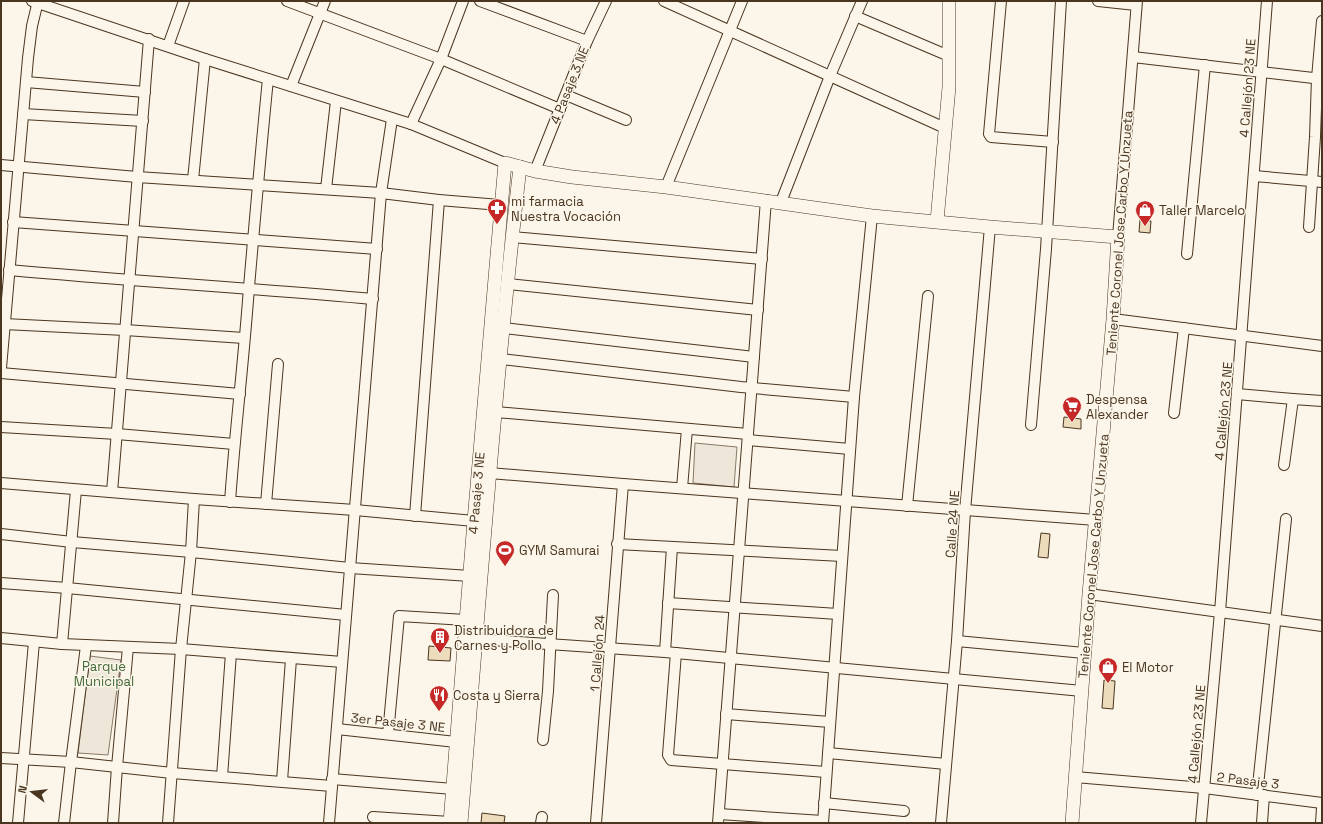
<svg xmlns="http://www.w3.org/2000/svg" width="1323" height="824" font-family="'Space Grotesk',sans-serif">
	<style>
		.green { fill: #ede6d9; stroke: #887966 }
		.building { fill: #ecdcbc; stroke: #4a3520 }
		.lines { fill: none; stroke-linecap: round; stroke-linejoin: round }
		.minor-casing { stroke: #4a3520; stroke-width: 12 }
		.tertiary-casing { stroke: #4a3520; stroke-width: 14 }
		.minor { stroke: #fbf6e9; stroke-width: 10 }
		.tertiary { stroke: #fbf6e9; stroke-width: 13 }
		.labels { text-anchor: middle; stroke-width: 3; stroke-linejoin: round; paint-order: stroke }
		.street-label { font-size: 13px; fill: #4a3520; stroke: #fbf6e9 }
		.poi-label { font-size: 13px; fill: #4a3520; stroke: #fbf6e9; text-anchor: start }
		.park-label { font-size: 13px; fill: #436837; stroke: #fbf6e9 }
	</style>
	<rect width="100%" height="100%" fill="#fbf6e9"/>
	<!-- green -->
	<g class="green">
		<path d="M695,443l42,4 -3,40 -41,-4z"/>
		<path d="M90,656l31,4 -13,95 -30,-2z"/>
	</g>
	<!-- building -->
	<g class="building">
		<path d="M1140,220l11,1 -1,12 -11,-1z"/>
		<path d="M1064,417l17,2v10l-18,-2z"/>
		<path d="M1041,533l9,1 -2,24 -10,-1z"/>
		<path d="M429,646l22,2 -1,13 -22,-1z"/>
		<path d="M1104,680l11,1 -2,28 -11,-1z"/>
		<path d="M482,813l23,3 -1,7h-23z"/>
	</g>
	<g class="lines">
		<!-- minor casing -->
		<g class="minor-casing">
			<g id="minor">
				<path d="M32,1l173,58 206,65 94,39"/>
				<path d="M287,1l154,58 119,50"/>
				<path d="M480,1l107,40"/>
				<path d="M664,1l281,127"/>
				<path d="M1001,1l-12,133 2,3 62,5"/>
				<path d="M1098,1l38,4"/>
				<path d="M855,16l94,40"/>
				<path d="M168,46l16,-45"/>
				<path d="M1133,57l189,22"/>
				<path d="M26,82l119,10"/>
				<path d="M291,86l34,-85"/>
				<path d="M566,95l60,25"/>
				<path d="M23,114l120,7"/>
				<path d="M411,124l30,-65 22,-58"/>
				<path d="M1,165l136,12 244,16 58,7 61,5"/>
				<path d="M535,171l52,-130 19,-40"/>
				<path d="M1254,176l68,6"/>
				<path d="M193,180l12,-121"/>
				<path d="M666,187l76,-186"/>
				<path d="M326,189l10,-88"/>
				<path d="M781,202l49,-126 32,-75"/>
				<path d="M13,222l364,27"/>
				<path d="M1309,227l6,-90 2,-59 5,-57"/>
				<path d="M512,237l250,22"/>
				<path d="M1118,237l19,-236"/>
				<path d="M1187,254l18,-189"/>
				<path d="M9,270c121,11 243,18 364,29"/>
				<path d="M508,284l250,26"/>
				<path d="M1113,319l209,27"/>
				<path d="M4,324l121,6 119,8"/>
				<path d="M504,328l250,29"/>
				<path d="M501,359l240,28 113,10"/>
				<path d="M1,368l27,-310 4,-32 6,-25"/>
				<path d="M1,373l239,21"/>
				<path d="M1237,394l56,5"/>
				<path d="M496,412l252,22"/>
				<path d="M1174,413l10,-85"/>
				<path d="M1031,425l15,-176 15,-248"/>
				<path d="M1,427l116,7 117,10"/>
				<path d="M748,440l102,9"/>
				<path d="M1284,465l9,-66 29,2"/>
				<path d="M490,473l133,11 473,36"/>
				<path d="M1,483l193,16 161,11 119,11"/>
				<path d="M682,488l5,-59"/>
				<path d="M112,492l37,-453"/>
				<path d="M230,502c5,-72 14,-143 19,-215 6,-69 12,-139 19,-208"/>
				<path d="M266,504l12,-140"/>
				<path d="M907,506l21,-210"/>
				<path d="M415,516l24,-316"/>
				<path d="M1,534l71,8 119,10 159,16 120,8"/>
				<path d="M617,544l225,12"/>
				<path d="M1,583l66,5 279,27"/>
				<path d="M1089,594l233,32"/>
				<path d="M668,603l170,11"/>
				<path d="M1,638l61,6 119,5 161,13"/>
				<path d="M476,639l189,13 417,39"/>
				<path d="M957,641l127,12"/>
				<path d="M62,644l14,-154"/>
				<path d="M665,652l7,-105"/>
				<path d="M676,653l-8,102 3,5 155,12"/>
				<path d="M726,714l104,8"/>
				<path d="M337,729l119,13"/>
				<path d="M388,734l11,-118 67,4"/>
				<path d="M543,740l5,-49 5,-96"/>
				<path d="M828,753l118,11"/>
				<path d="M1,758l70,4 101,11 160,13"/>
				<path d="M222,777l9,-124"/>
				<path d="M1075,777l129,11 118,15"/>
				<path d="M332,779l121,10"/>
				<path d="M282,781l9,-122"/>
				<path d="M1257,795l29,-276"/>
				<path d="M824,803l80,8"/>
				<path d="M719,814l104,7"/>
				<path d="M373,817l77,5"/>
				<path d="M18,823l16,-181"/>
				<path d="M64,823l7,-61 15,-116"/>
				<path d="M113,823l4,-56 11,-120"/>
				<path d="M168,823l13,-174 10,-97 3,-53"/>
				<path d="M329,823l52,-630 11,-74"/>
				<path d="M541,823l1,-6"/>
				<path d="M596,823l27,-339"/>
				<path d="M718,823l48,-623"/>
				<path d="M823,823l31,-426 18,-181"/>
				<path d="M941,823l16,-182 8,-130 25,-284"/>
				<path d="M1201,823l19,-211 47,-611"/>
				<path d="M1262,823l2,-28"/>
				<path d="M1321,823l1,-15"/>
			</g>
		</g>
		<!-- tertiary casing -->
		<g class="tertiary-casing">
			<g id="tertiary">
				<path d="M937,221l12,-134v-86"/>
				<path d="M450,823l24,-302 31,-358 30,8 37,6 94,10 206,29 118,11 128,10 -5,82 -24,275 -17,229"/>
				<path d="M461,823c18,-219 34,-438 59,-656"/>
			</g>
		</g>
		<!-- minor -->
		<use href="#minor" class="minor"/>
		<!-- tertiary -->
		<use href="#tertiary" class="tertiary"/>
	</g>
	<!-- icons -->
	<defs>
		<g id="pharmacy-pin" transform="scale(1)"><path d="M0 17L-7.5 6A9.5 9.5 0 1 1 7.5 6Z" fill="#c62828" stroke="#fbf6e9"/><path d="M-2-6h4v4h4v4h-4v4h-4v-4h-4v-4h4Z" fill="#fff"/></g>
		<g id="shop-pin" transform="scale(1)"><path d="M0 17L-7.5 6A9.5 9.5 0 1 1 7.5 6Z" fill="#c62828" stroke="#fbf6e9"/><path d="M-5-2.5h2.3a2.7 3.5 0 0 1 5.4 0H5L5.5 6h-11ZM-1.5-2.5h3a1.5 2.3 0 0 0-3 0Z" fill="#fff"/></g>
		<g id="supermarket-pin" transform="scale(1)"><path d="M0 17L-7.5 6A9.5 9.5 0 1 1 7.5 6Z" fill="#c62828" stroke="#fbf6e9"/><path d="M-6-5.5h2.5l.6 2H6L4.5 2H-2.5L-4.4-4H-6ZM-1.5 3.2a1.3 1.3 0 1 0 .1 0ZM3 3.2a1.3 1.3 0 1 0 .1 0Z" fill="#fff"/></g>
		<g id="stadium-pin" transform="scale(1)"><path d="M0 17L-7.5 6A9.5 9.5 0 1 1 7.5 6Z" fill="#c62828" stroke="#fbf6e9"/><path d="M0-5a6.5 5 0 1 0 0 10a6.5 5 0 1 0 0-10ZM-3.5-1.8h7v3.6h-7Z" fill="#fff"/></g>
		<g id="building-pin" transform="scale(1)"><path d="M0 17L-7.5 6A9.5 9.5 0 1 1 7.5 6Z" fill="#c62828" stroke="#fbf6e9"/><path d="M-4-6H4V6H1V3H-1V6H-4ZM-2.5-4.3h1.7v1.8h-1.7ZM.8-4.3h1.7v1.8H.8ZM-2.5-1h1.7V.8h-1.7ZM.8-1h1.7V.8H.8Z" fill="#fff"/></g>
		<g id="restaurant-pin" transform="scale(1)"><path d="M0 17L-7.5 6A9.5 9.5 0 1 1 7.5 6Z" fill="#c62828" stroke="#fbf6e9"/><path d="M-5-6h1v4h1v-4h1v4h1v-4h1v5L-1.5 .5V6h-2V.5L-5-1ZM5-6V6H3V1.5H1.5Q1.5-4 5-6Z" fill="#fff"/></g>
	</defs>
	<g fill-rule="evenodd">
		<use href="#pharmacy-pin" x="497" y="208"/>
		<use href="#shop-pin" x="1145" y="210"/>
		<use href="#supermarket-pin" x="1072" y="406"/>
		<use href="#stadium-pin" x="505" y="550"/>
		<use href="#building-pin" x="440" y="637"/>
		<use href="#shop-pin" x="1108" y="667"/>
		<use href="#restaurant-pin" x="439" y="695"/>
	</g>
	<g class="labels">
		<!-- street labels -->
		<g class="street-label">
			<text transform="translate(569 85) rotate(-68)" y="5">4 Pasaje 3 NE</text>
			<text transform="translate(1247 88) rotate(-86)" y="5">4 Callejón 23 NE</text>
			<text transform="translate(1119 233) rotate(-86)" y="5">Teniente Coronel Jose Carbo Y Unzueta</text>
			<text transform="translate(1223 411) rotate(-85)" y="5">4 Callejón 23 NE</text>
			<text transform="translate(476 493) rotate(-85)" y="5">4 Pasaje 3 NE</text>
			<text transform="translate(952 524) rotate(-86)" y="5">Calle 24 NE</text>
			<text transform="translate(1093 556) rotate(-85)" y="5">Teniente Coronel Jose Carbo Y Unzueta</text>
			<text transform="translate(597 653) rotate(-86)" y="5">1 Callejón 24</text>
			<text transform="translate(398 722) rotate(6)" y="5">3er Pasaje 3 NE</text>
			<text transform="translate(1196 734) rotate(-85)" y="5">4 Callejón 23 NE</text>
			<text transform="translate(1248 780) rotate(7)" y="5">2 Pasaje 3</text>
		</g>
		<!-- poi labels -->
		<g class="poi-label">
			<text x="511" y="206">mi farmacia<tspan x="511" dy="15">Nuestra Vocación</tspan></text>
			<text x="1159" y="215">Taller Marcelo</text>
			<text x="1086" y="404">Despensa<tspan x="1086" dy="15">Alexander</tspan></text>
			<text x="519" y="555">GYM Samurai</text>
			<text x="454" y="635">Distribuidora de<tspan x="454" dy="15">Carnes y Pollo</tspan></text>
			<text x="1122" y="672">El Motor</text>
			<text x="453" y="700">Costa y Sierra</text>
		</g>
		<!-- park labels -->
		<g class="park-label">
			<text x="104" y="671">Parque<tspan x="104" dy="15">Municipal</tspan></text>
		</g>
	</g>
	<!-- border -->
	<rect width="1323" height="824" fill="none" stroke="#4a3520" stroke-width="4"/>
	<!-- north arrow -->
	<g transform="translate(32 792) rotate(285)" stroke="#fbf6e9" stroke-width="3" paint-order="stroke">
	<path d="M0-3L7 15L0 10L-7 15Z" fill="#4a3520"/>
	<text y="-6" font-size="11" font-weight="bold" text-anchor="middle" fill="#4a3520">N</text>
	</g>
</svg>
